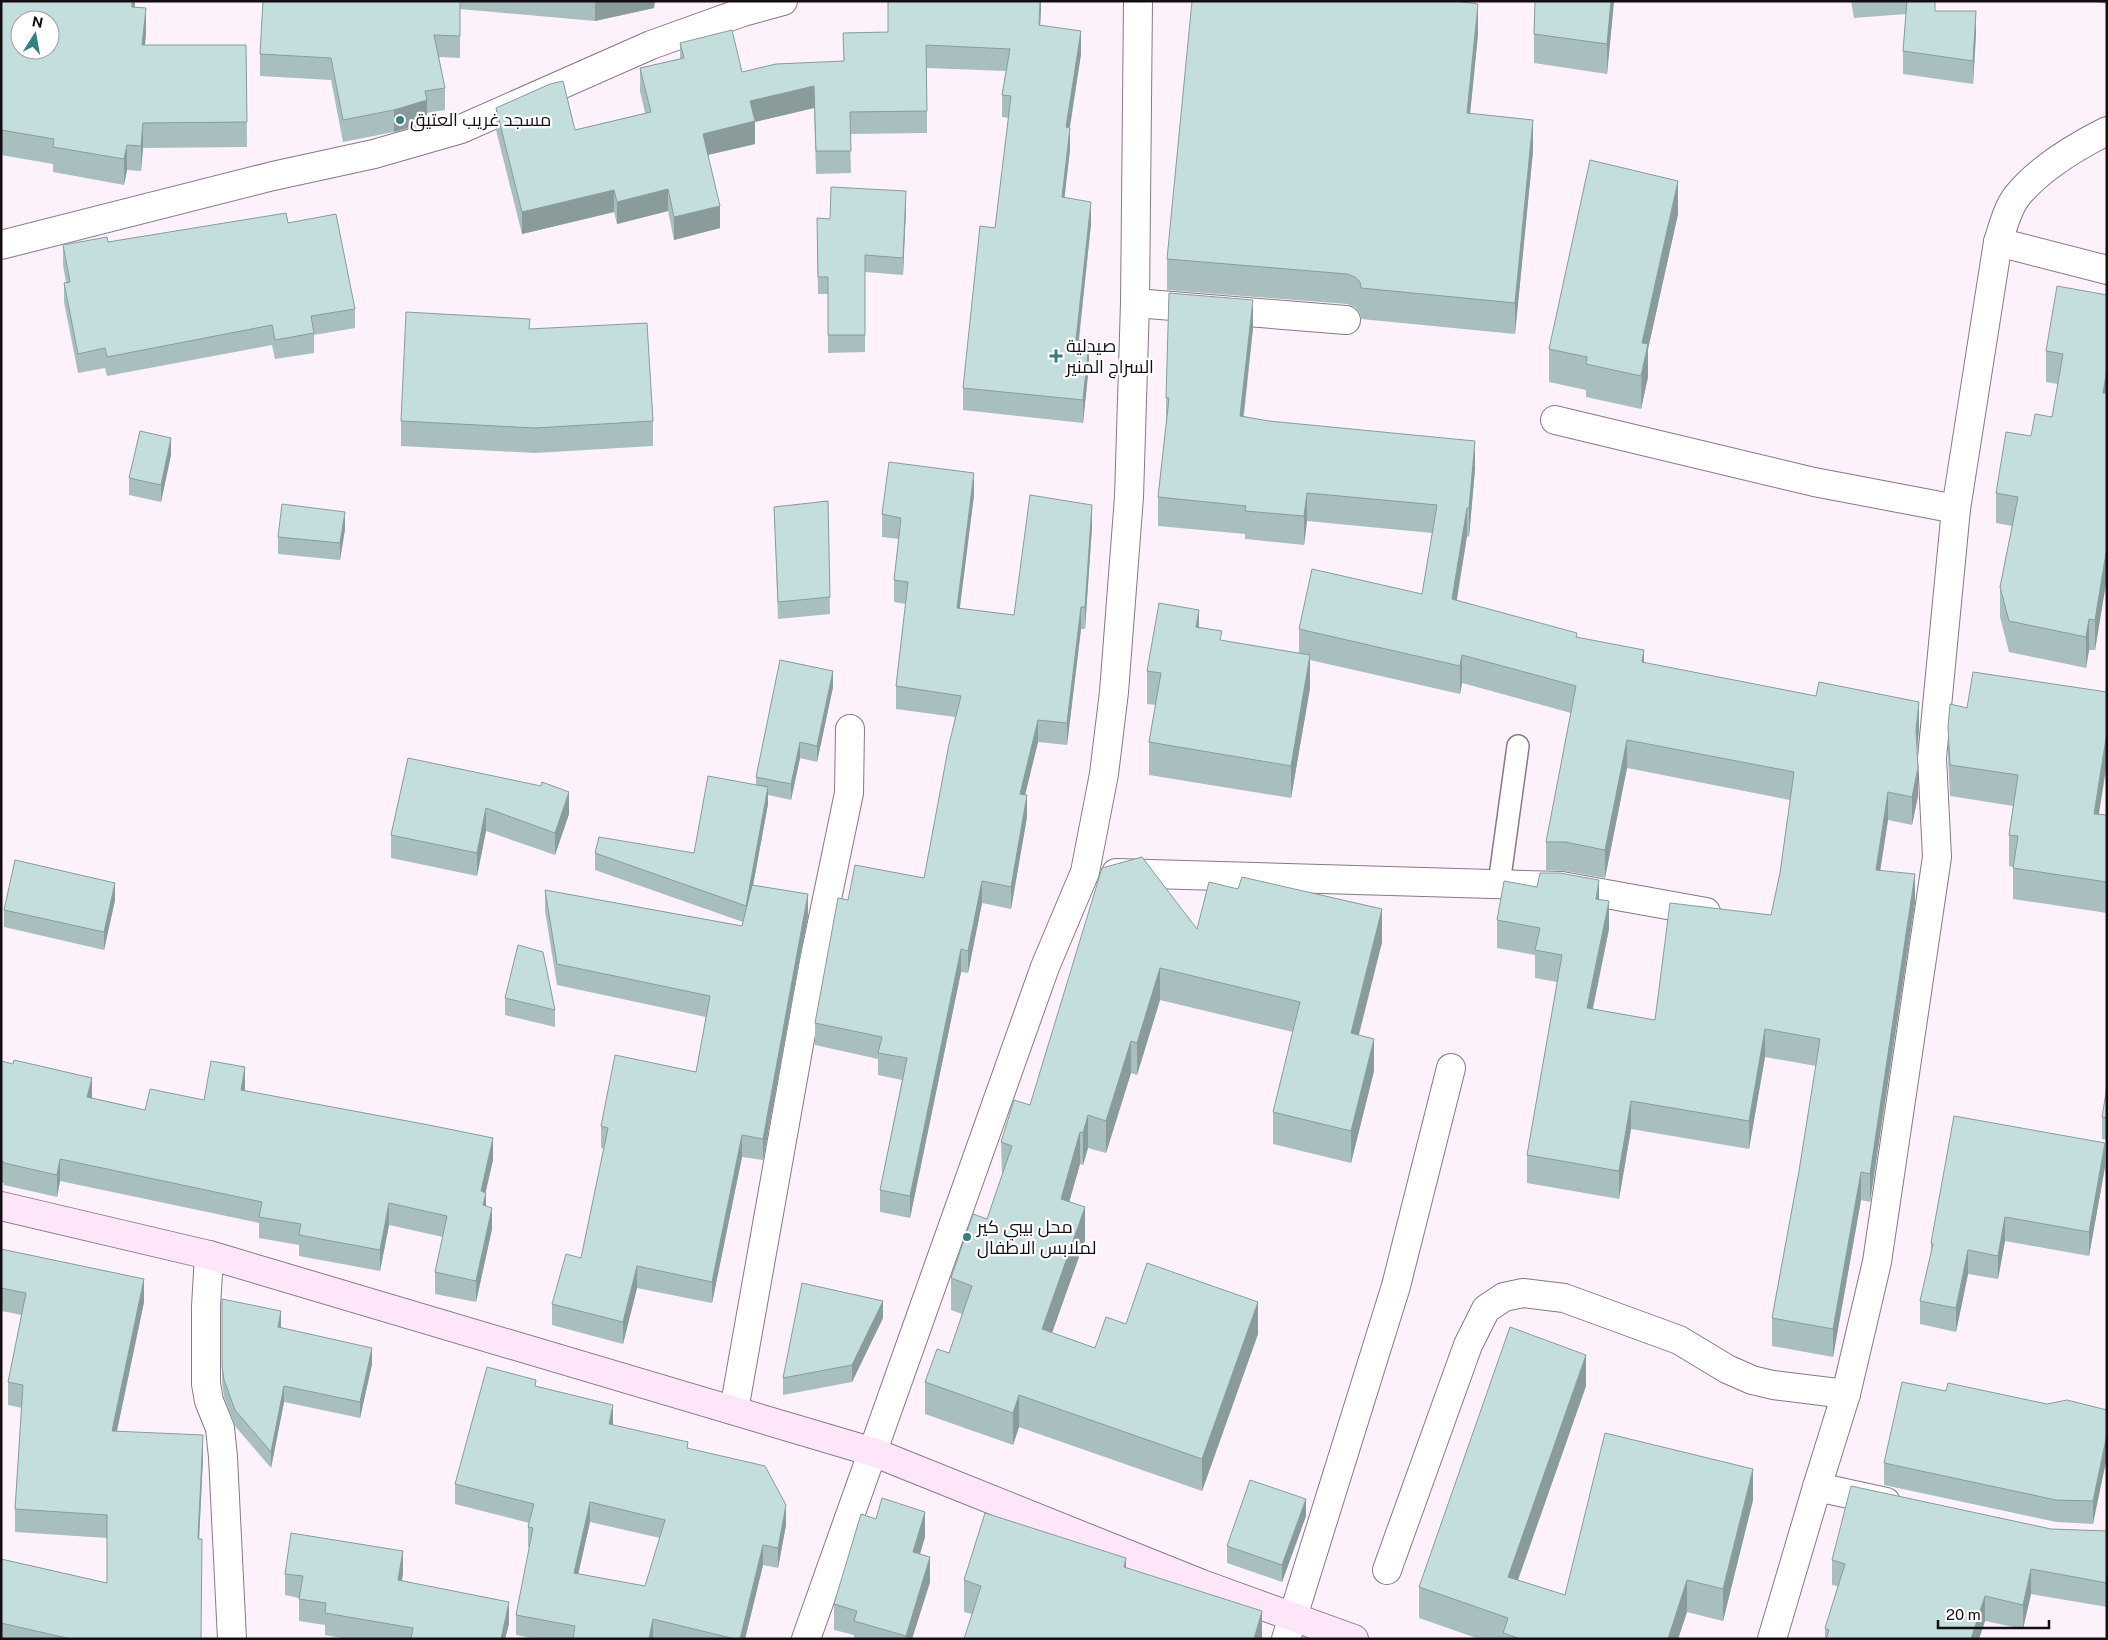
<svg xmlns="http://www.w3.org/2000/svg" width="2108" height="1640" font-family="'Public Sans',Cairo,sans-serif">
	<style>
		.lines { fill: none; stroke-linecap: round; stroke-linejoin: round }
		.lane-casing { stroke: #897886; stroke-width: 24 }
		.street-casing { stroke: #897886; stroke-width: 30 }
		.secondary-casing { stroke: #897886; stroke-width: 30 }
		.lane { stroke: #fff; stroke-width: 21 }
		.street { stroke: #fff; stroke-width: 28 }
		.secondary { stroke: #fde6fa; stroke-width: 28 }
		.wall { fill: #a9bfbf; fill-rule: evenodd }
		.shaded-wall { fill: #899b9b }
		.building { fill: #c4dede; stroke: #899b9b; fill-rule: evenodd }
		.poi-dot { fill: #367f80; stroke: #fff; stroke-width: 2 }
		.labels { text-anchor: middle; stroke-width: 4.5; stroke-linejoin: round; paint-order: stroke }
		.poi-label { font-size: 18px; fill: #140e13; stroke: #fff; text-anchor: start }
	</style>
	<rect width="100%" height="100%" fill="#fdf2fb"/>
	<g class="lines">
		<!-- lane casing -->
		<g class="lane-casing">
			<path id="lane" d="M1499,884l19,-138"/>
		</g>
		<!-- street casing -->
		<g class="street-casing">
			<g id="street">
				<path d="M1998,242l109,28"/>
				<path d="M1,245l272,-69 101,-22 87,-25 190,-84 92,-33 40,-11"/>
				<path d="M1135,303l211,17"/>
				<path d="M1555,420l259,62 142,27"/>
				<path d="M1116,873l446,13 144,26"/>
				<path d="M209,1255l-3,52v77l3,17 11,27 3,29 9,182"/>
				<path d="M734,1410l79,-444 36,-173 1,-64"/>
				<path d="M1817,1487l29,-93 31,-132 60,-405 -5,-99 24,-249 42,-267c5,-15 9,-33 19,-46 22,-27 58,-49 90,-65"/>
				<path d="M1387,1570l81,-225 18,-36 18,-12 19,-4 41,5 115,42 48,29 25,11 21,5 73,9"/>
				<path d="M806,1639l239,-672 40,-95 19,-98 10,-82 15,-195 6,-194 3,-302"/>
				<path d="M1286,1639l110,-353 55,-218"/>
				<path d="M1772,1639l45,-152 69,15"/>
			</g>
		</g>
		<!-- secondary casing -->
		<g class="secondary-casing">
			<path id="secondary" d="M1,1206l208,49 664,197 329,132 152,55"/>
		</g>
		<!-- lane -->
		<use href="#lane" class="lane"/>
		<!-- street -->
		<use href="#street" class="street"/>
		<!-- secondary -->
		<use href="#secondary" class="secondary"/>
	</g>
	<!-- wall -->
	<g class="wall">
		<path d="M1,1h134v6l11,27 -1,11h101l1,102 -104,1 -2,23 -14,-1 -3,15 -71,-13v-8l-52,-9z"/>
		<path d="M263,1h392l-1,7 -59,13 -135,-12v49l-21,-1 6,31v22l-18,3v10l-33,9 -51,10 -12,-62 -71,-4v-22z"/>
		<path d="M1041,1l-1,24 41,29 -11,74v22l-6,47 27,27 -12,117 10,24 -6,58 -120,-13v-22l32,-160 14,-110 -7,-1v-22l4,-24 -79,-3v65l-77,1 1,39 -35,1 -2,-66 -59,14v22l-47,11 12,73 -46,12 -6,-29 -51,13 -3,-12 -92,22 -26,-104v-22l79,22 70,-17 -5,-22v-23l40,-9v-16l62,29 102,-11 -1,-28 45,-1z"/>
		<path d="M1535,1h79l-7,73 -73,-11v-29z"/>
		<path d="M1851,1h84v10l41,23 -3,50 -70,-10v-23l3,-37 -52,4z"/>
		<path d="M2088,1h19v3z"/>
		<path d="M1478,34l-8,80 63,37 -18,183 -154,-15 -1,-6 -5,-6 -8,-3 -180,-14v-31z"/>
		<path d="M906,208l-3,67 -38,-3v80l-37,1v-59h-10l-1,-59 13,-16z"/>
		<path d="M1678,214l-30,135v28l-7,32 -55,-12v-7l-37,-8v-33z"/>
		<path d="M288,223l67,86v19l-41,7v18l-39,6 -3,-14 -165,31 -2,-8 -27,5 -14,-71v-19l2,-1 -3,-17v-20l45,-3z"/>
		<path d="M2107,295v282l-12,73h-6l-3,18 -77,-16 -9,-35v-30l12,-61 -16,-3v-30l35,-57 21,-19 6,-33 -12,-2v-31z"/>
		<path d="M1253,328l-9,88 231,53 -6,68 -2,-1 -10,64 120,37 67,26 275,67 -2,19 1,47 -6,29 -24,-5 -8,50 35,32 -45,300 -9,-2 -28,157 -61,-11v-28l27,-147 17,-105 -51,-9 -16,92 -118,-20 -12,70 -92,-16v-28l30,-173 -22,-4v-23l-38,-7v-28l102,-21 10,30 -16,80 62,11 116,-105 9,-42 10,-73 -163,-32 -22,110 -40,-7 -19,-1v-28l25,-129 -109,-30 -2,11 -150,-34v28l-19,110 -142,-23v-33l7,-37 -9,-1v-33l52,-43 23,13 77,12v-24l123,-35 10,-61 -125,-12 -3,24 -59,-6v-5l-87,-8v-29l8,-71v-28z"/>
		<path d="M530,329l123,92v25l-118,7 -134,-7v-25z"/>
		<path d="M171,455l-10,47 -32,-7v-17z"/>
		<path d="M974,495l-15,114 55,6 78,-88 -7,102h-4l-14,116 -29,-3 -13,52 2,23 -16,92 -29,-6 -14,70 -7,-1 -51,246 -30,-6v-22l22,-110 -24,-5v-16l-63,-14v-22l33,-123 76,-22 31,-161 -59,-8v-23l10,-82 -12,-2v-22l5,-41 -17,-2v-23z"/>
		<path d="M828,501l2,113 -52,5 -4,-112z"/>
		<path d="M345,529l-5,31 -62,-6v-17z"/>
		<path d="M833,687l-16,75 -17,-4 -9,42 -23,-5v9l-15,82 55,30 -45,244 -21,-3 -30,146 -75,-15 -14,56 -71,-19v-21l29,-46 23,-109 -3,-1v-22l95,-54 10,-55 -149,-32 -12,-74v-21l197,36 1,-4 -148,-52v-17h99l62,-68v-8z"/>
		<path d="M1948,727l151,87 8,1v98l-94,-14v-32l-4,-1v-31l4,-29 -63,-10 -2,-38z"/>
		<path d="M408,758l161,56 -14,41 -69,-24 -9,45 -86,-18v-23z"/>
		<path d="M115,900l-11,50 -100,-23v-17z"/>
		<path d="M1197,929l185,13 -23,93 15,36 -23,92 -78,-19v-32l20,-80 -133,-32 -23,75 -6,-2 -25,80 -18,-5 -5,17 -3,-1 -11,38 16,38 -33,93 43,15 31,-24 132,10 -56,157 -183,-64 -6,18 -88,-31v-32l24,-29 13,-39 -11,-4v-32l36,-59 15,-44 -1,-33 29,-37z"/>
		<path d="M505,998l50,12v17l-50,-12z"/>
		<path d="M1,1061l91,37 53,12 59,-10 41,-11v1l248,70 -8,33 1,13 6,23 -16,73 -41,-8v-22l8,-35 -54,-12 -9,46 -81,-15v-11l-40,-7v-15l-199,-42 -3,16 -53,-12v-2h-3z"/>
		<path d="M2107,1087v53l-5,-1v-22z"/>
		<path d="M2105,1167l-16,89 -84,-15 -7,38 -30,-5 -12,58 -36,-8v-23l11,-48v-10z"/>
		<path d="M1,1249l143,53 -27,129 86,27 -4,81 2,100h-200v-80l106,24v-45l-92,-6v-23l7,-101 -14,-3v-23l14,-67 -21,-4z"/>
		<path d="M222,1299l59,29 91,36 -12,54 -76,-16 -13,66 -36,-42 -11,-29 -2,-14z"/>
		<path d="M883,1318l-31,64 -69,13v-17z"/>
		<path d="M536,1386l77,39 75,23 98,77 -8,43 -15,-3 -18,74h-209l-20,-4v-20l14,-68h-2v-20l1,-4 -74,-19v-20zM590,1522l70,16 -15,48 -67,-12z"/>
		<path d="M1586,1386l-68,194 47,15 188,-95 -30,121 -36,-9 -9,27h-199l-60,-21v-31z"/>
		<path d="M1946,1391l101,13 60,6 -14,114 -37,-2 -172,-37v-22z"/>
		<path d="M1306,1516l-24,66 -55,-19v-17z"/>
		<path d="M2051,1529l56,2v76l-76,-13 -8,35 -38,-8 -6,18h-154v-11l13,-42 -6,-1v-25z"/>
		<path d="M925,1537l-5,17 10,28 -18,57h-58v-4l-20,-5v-26z"/>
		<path d="M1126,1568l136,71 -290,-25 -8,-2v-32z"/>
		<path d="M403,1573l-1,7 107,44 -4,15h-158l-22,-4v-10l-26,-4v-23l-14,-3v-21z"/>
	</g>
	<!-- shaded-wall -->
	<g class="shaded-wall">
		<path d="M132,1h3l-3,31z"/>
		<path d="M595,1h60l-1,7 -59,13z"/>
		<path d="M1040,1h1v9l-2,37z"/>
		<path d="M1611,1h3l-7,73v-30z"/>
		<path d="M1478,4v30l-11,110v-31z"/>
		<path d="M146,8v26l-4,36v-25z"/>
		<path d="M1976,11v23l-3,50v-23z"/>
		<path d="M1081,31v23l-15,96v-23z"/>
		<path d="M814,86v22l-59,14v22l-52,12v-22l47,-33z"/>
		<path d="M427,100v23l-33,9v-22z"/>
		<path d="M1533,120v31l-18,183v-31z"/>
		<path d="M143,123v25l-2,23v-25z"/>
		<path d="M1070,128v22l-8,69v-22z"/>
		<path d="M127,145v25l-3,15v-26z"/>
		<path d="M1678,181v33l-30,135v28l-7,32 1,-66z"/>
		<path d="M668,189v22l-51,13v-22z"/>
		<path d="M614,190v22l-92,22v-22z"/>
		<path d="M906,191v17l-3,67v-17z"/>
		<path d="M1091,202v22l-15,139v-23z"/>
		<path d="M720,206v22l-46,12v-23z"/>
		<path d="M1253,300v28l-13,116v-28z"/>
		<path d="M1089,342v23l-6,58v-23z"/>
		<path d="M2107,369v30l-4,-6z"/>
		<path d="M171,438v17l-10,47v-17z"/>
		<path d="M1475,441v28l-6,68v-29z"/>
		<path d="M974,473v22l-17,136v-23z"/>
		<path d="M1307,493v28l-3,24v-29z"/>
		<path d="M1092,505v22l-7,102v-22z"/>
		<path d="M1467,508v28l-15,91v-28z"/>
		<path d="M345,512v17l-5,31v-17z"/>
		<path d="M2107,547v30l-12,73v-30z"/>
		<path d="M1081,607v22l-14,116v-22z"/>
		<path d="M1199,610v33l-3,-16z"/>
		<path d="M2089,619v31l-3,18v-31z"/>
		<path d="M1644,650v28l-2,-16z"/>
		<path d="M1310,655v33l-19,110v-32z"/>
		<path d="M1462,655v28l-2,11v-28z"/>
		<path d="M833,671v16l-16,75v-16z"/>
		<path d="M1919,702v28l-3,29v-29z"/>
		<path d="M1038,720v22l-18,74v-22z"/>
		<path d="M2107,732v31l-13,82v-31z"/>
		<path d="M1627,740v28l-22,110v-28z"/>
		<path d="M800,742v16l-9,42v-16z"/>
		<path d="M1918,768v28l-6,29v-28z"/>
		<path d="M768,787v17l-22,119v-17z"/>
		<path d="M569,792v22l-14,41v-22z"/>
		<path d="M1888,792v28l-12,78v-28z"/>
		<path d="M1027,795v22l-16,92v-22z"/>
		<path d="M486,808v23l-9,45v-23z"/>
		<path d="M1915,874v28l-45,300v-28z"/>
		<path d="M1599,880v29l-3,-10z"/>
		<path d="M982,881v22l-14,70v-22z"/>
		<path d="M115,883v17l-11,50v-18z"/>
		<path d="M808,894v22l-45,244v-21z"/>
		<path d="M1609,901v28l-22,107v-28z"/>
		<path d="M1382,909v33l-31,123v-32z"/>
		<path d="M961,949v23l-51,246v-22z"/>
		<path d="M1160,968v32l-23,75v-32z"/>
		<path d="M1765,1029v28l-16,92v-28z"/>
		<path d="M1374,1039v32l-23,92v-32z"/>
		<path d="M1131,1041v32l-25,80v-32z"/>
		<path d="M245,1067v22l-4,22v-21z"/>
		<path d="M92,1078v22l-5,-3z"/>
		<path d="M1631,1101v28l-12,70v-28z"/>
		<path d="M1088,1115v33l-5,17v-32z"/>
		<path d="M1080,1132v32l-19,67v-32z"/>
		<path d="M742,1135v22l-30,146v-21z"/>
		<path d="M493,1138v22l-12,53v-22z"/>
		<path d="M2105,1143v24l-16,89v-24z"/>
		<path d="M60,1159v22l-3,16v-22z"/>
		<path d="M1861,1172v28l-28,157v-28z"/>
		<path d="M486,1193v21l-3,-9z"/>
		<path d="M389,1203v22l-9,46v-21z"/>
		<path d="M1085,1207v33l-43,121v-32z"/>
		<path d="M492,1208v21l-16,73v-21z"/>
		<path d="M2005,1217v24l-7,38v-23z"/>
		<path d="M1968,1250v24l-12,58v-24z"/>
		<path d="M637,1266v22l-14,56v-22z"/>
		<path d="M144,1279v23l-32,152v-23z"/>
		<path d="M883,1301v17l-31,64v-17z"/>
		<path d="M1258,1302v32l-56,157v-32z"/>
		<path d="M281,1311v16l-3,16v-16z"/>
		<path d="M372,1348v16l-12,54v-16z"/>
		<path d="M1586,1355v31l-78,222v-31z"/>
		<path d="M284,1386v16l-13,66v-16z"/>
		<path d="M1019,1395v32l-6,18v-32z"/>
		<path d="M613,1405v20l-4,-1z"/>
		<path d="M2107,1434v23l-14,67v-23z"/>
		<path d="M203,1435v23l-5,104v-23z"/>
		<path d="M1753,1469v31l-30,121v-32z"/>
		<path d="M1306,1499v17l-24,66v-17z"/>
		<path d="M590,1502v20l-16,71v-20z"/>
		<path d="M786,1505v20l-8,43v-20z"/>
		<path d="M925,1512v25l-12,40v-25z"/>
		<path d="M763,1545v20l-18,74h-5z"/>
		<path d="M403,1551v22l-5,29v-22z"/>
		<path d="M930,1557v25l-18,57h-6v-3z"/>
		<path d="M1126,1558v32l-2,-23z"/>
		<path d="M2031,1569v25l-8,35v-24z"/>
		<path d="M1687,1580v32l-9,27h-10z"/>
		<path d="M1985,1596v25l-6,18h-8z"/>
		<path d="M509,1602v22l-4,15h-4z"/>
		<path d="M1262,1611v28h-8z"/>
		<path d="M653,1619v20h-4z"/>
	</g>
	<!-- building -->
	<g class="building">
		<path d="M1,1h131v6l14,1 -4,37h104l1,77 -104,1 -2,23 -14,-1 -3,14 -71,-12 1,-8 -53,-9zM20,20h30v30h-30z"/>
		<path d="M263,1h197v35l-26,-1 11,53 -20,3 2,9 -33,10 -51,10 -12,-62 -71,-4z"/>
		<path d="M888,1h152l-1,24 42,6 -15,96 4,1 -8,69 29,5 -15,138 13,2 -6,58 -120,-12 17,-162 15,2 16,-132 -9,-1 8,-46 -84,-4 1,66 -77,1 1,39h-35l-2,-65 -64,15 5,20 -52,13 17,72 -46,11 -6,-28 -51,13 -3,-12 -92,22 -26,-104 54,-24 13,-3 12,49 76,-18 -11,-44 44,-10 -4,-15 52,-13 10,42 34,-8 68,-3 -1,-28 45,-1z"/>
		<path d="M1192,1h263l23,3 -11,109 66,7 -18,183 -154,-15 -1,-6 -5,-5 -8,-3 -180,-15z"/>
		<path d="M1535,1h76l-4,43 -73,-10z"/>
		<path d="M1907,1h28v10h41l-3,50 -70,-10z"/>
		<path d="M1590,160l88,21 -36,162 6,1 -7,32 -55,-12 1,-7 -38,-8z"/>
		<path d="M831,187l75,4 -3,67 -38,-3v80h-37v-58h-10l-1,-59 13,1z"/>
		<path d="M286,213l2,10 48,-9 19,95 -44,7 3,17 -39,7 -3,-15 -165,32 -2,-9 -27,6 -14,-71 6,-1 -7,-37 44,-8 1,5z"/>
		<path d="M2057,286l50,9v74l-4,24h4v154l-12,73 -6,-1 -3,18 -77,-16 -9,-34 18,-90 -22,-4 10,-61 25,4 4,-22 17,3 11,-63 -17,-3z"/>
		<path d="M1169,293l84,7 -13,116 29,5 206,20 -6,67h-2l-15,91 125,34 -1,4 68,13 -2,12 174,34 3,-14 100,20 -3,28 2,38 -6,29 -24,-5 -12,78 39,4 -45,300 -9,-2 -28,157 -61,-11 27,-147 21,-132 -55,-10 -16,92 -118,-20 -12,70 -92,-16 35,-200 -27,-5 5,-22 -43,-8 7,-39 33,6 3,-14h20l39,7 -3,19 13,2 -22,107 68,12 15,-117 101,12 9,-42 14,-101 -167,-32 -22,110 -40,-8h-19l30,-156 -114,-31 -2,11 -161,-37 13,-60 110,25 15,-89 -130,-12 -3,23 -59,-5 1,-5 -88,-9 11,-99h-3z"/>
		<path d="M406,312l124,7 -1,10 118,-6 6,98 -118,7 -134,-7z"/>
		<path d="M140,431l31,7 -10,47 -32,-7z"/>
		<path d="M889,462l85,11 -17,135 57,7 16,-120 62,10 -7,102h-4l-14,116 -29,-3 -18,74 7,1 -16,92 -29,-6 -14,70 -7,-2 -51,247 -30,-6 27,-132 -29,-5 4,-16 -67,-14 23,-125 10,2 7,-35 69,13 25,-134 12,-48 -65,-10 12,-104 -14,-2 7,-62 -19,-4z"/>
		<path d="M828,501l2,96 -52,5 -4,-95z"/>
		<path d="M282,504l63,8 -5,31 -62,-6z"/>
		<path d="M1159,603l40,7 -3,17 26,4 -2,9 90,15 -19,111 -142,-24 12,-69 -14,-2z"/>
		<path d="M780,660l53,11 -16,75 -17,-4 -9,42 -35,-7z"/>
		<path d="M1973,672l134,20v40l-13,82 13,1v67l-94,-14 5,-32 -9,-1 9,-60 -68,-10 -2,-38 2,-23 17,4z"/>
		<path d="M408,758l133,28 1,-4 27,10 -14,41 -69,-25 -9,45 -86,-18z"/>
		<path d="M708,776l60,11 -22,119 -151,-53 4,-16 95,16z"/>
		<path d="M1142,857l55,72 12,-47 29,7 4,-12 140,32 -31,124 23,6 -23,92 -78,-19 27,-110 -140,-34 -23,75 -6,-2 -25,80 -18,-6 -5,18 -3,-1 -19,67 24,8 -43,122 53,19 11,-31 20,7 21,-61 111,39 -56,157 -183,-64 -6,18 -88,-31 12,-33 12,4 23,-67 -21,-8 22,-64 14,5 25,-73 -11,-4 13,-42 16,5 72,-237z"/>
		<path d="M15,860l100,23 -11,49 -100,-22z"/>
		<path d="M752,885l56,9 -45,245 -21,-4 -30,147 -75,-16 -14,56 -71,-18 14,-50 15,4 27,-130 -7,-2 14,-71 81,17 14,-76 -153,-32 -12,-74 197,36z"/>
		<path d="M518,945l25,7 12,58 -50,-12z"/>
		<path d="M14,1060l78,18 -5,19 58,13 5,-21 54,11 7,-39 34,6 -4,23 188,35 64,13 -12,53 5,2 -3,12 9,3 -16,73 -41,-9 12,-56 -58,-13 -9,47 -81,-15 2,-11 -42,-7 3,-15 -202,-43 -3,16 -53,-12v-1l-3,-1v-100l12,3z"/>
		<path d="M2107,1087v31l-5,-1z"/>
		<path d="M1954,1116l151,27 -16,89 -84,-15 -7,39 -30,-6 -12,58 -36,-7 13,-57 -2,-1z"/>
		<path d="M1,1249l143,30 -32,152 91,4 -5,104h4l-1,100h-130l-70,-16v-64l106,24v-68l-92,-6 8,-124 -15,-3 18,-89 -25,-5z"/>
		<path d="M802,1283l81,18 -31,64 -69,13z"/>
		<path d="M222,1299l59,12 -3,16 94,21 -12,54 -76,-16 -13,66 -36,-42 -11,-30 -2,-14z"/>
		<path d="M1510,1327l76,28 -78,222 57,18 40,-162 148,36 -30,120 -36,-9 -19,59h-147l-18,-6 5,-15 -89,-31z"/>
		<path d="M487,1367l49,13 -1,6 78,19 -4,19 79,18 -1,6 78,18 21,39 -8,43 -15,-3 -23,94h-5l-82,-20 -4,20h-76l2,-13 -59,-11 17,-87 -5,-1 6,-23 -79,-20zM590,1502l75,18 -20,66 -71,-13z"/>
		<path d="M1902,1382l44,9 2,-8 99,21 20,-4 40,10v24l-14,67 -37,-1 -172,-37z"/>
		<path d="M1250,1480l56,19 -24,66 -55,-19z"/>
		<path d="M1851,1486l200,43 56,2v52l-76,-14 -8,36 -38,-9 -14,43h-145l3,-9 -4,-2 20,-64 -13,-4z"/>
		<path d="M882,1498l43,14 -12,40 17,5 -24,79 -52,-15 3,-10 -23,-7 27,-90 15,5z"/>
		<path d="M985,1513l141,45 -2,9 138,44 -8,28h-290l17,-53 -17,-6z"/>
		<path d="M291,1533l112,18 -5,29 111,22 -8,37h-90l2,-11 -88,-15 1,-10 -27,-4 4,-23 -18,-2z"/>
	</g>
	<!-- markers -->
	<g class="poi-dot">
		<circle cx="400" cy="120" r="5"/>
		<path d="M1053.5 348.5h5v5h5v5h-5v5h-5v-5h-5v-5h5z"/>
		<circle cx="967" cy="1237" r="5"/>
	</g>
	<g class="labels">
		<!-- poi labels -->
		<g class="poi-label">
			<text x="410" y="126">مسجد غريب العتيق</text>
			<text x="1066" y="352">صيدلية<tspan x="1066" dy="21">السراج المنير</tspan></text>
			<text x="977" y="1233">محل بيبي كير<tspan x="977" dy="21">لملابس الاطفال</tspan></text>
		</g>
	</g>
	<!-- border -->
	<rect width="2108" height="1640" fill="none" stroke="#140e13" stroke-width="5"/>
	<!-- north arrow -->
	<g transform="translate(35 35) rotate(11)"><circle r="24" fill="#ffffff" stroke="#a19fa1"/>
	<path d="M0-4L9 19L0 12L-9 19Z" fill="#367f80"/>
	<text y="-8" font-size="14" font-weight="bold" text-anchor="middle" fill="#140e13">N</text>
	</g>
	<!-- scale -->
	<path d="M1938 1620v8h111v-8" fill="none" stroke="#140e13" stroke-width="2.5"/>
	<text x="1946" y="1620" font-size="15" fill="#140e13" stroke="#ffffff" stroke-width="4" paint-order="stroke">20 m</text>
</svg>
